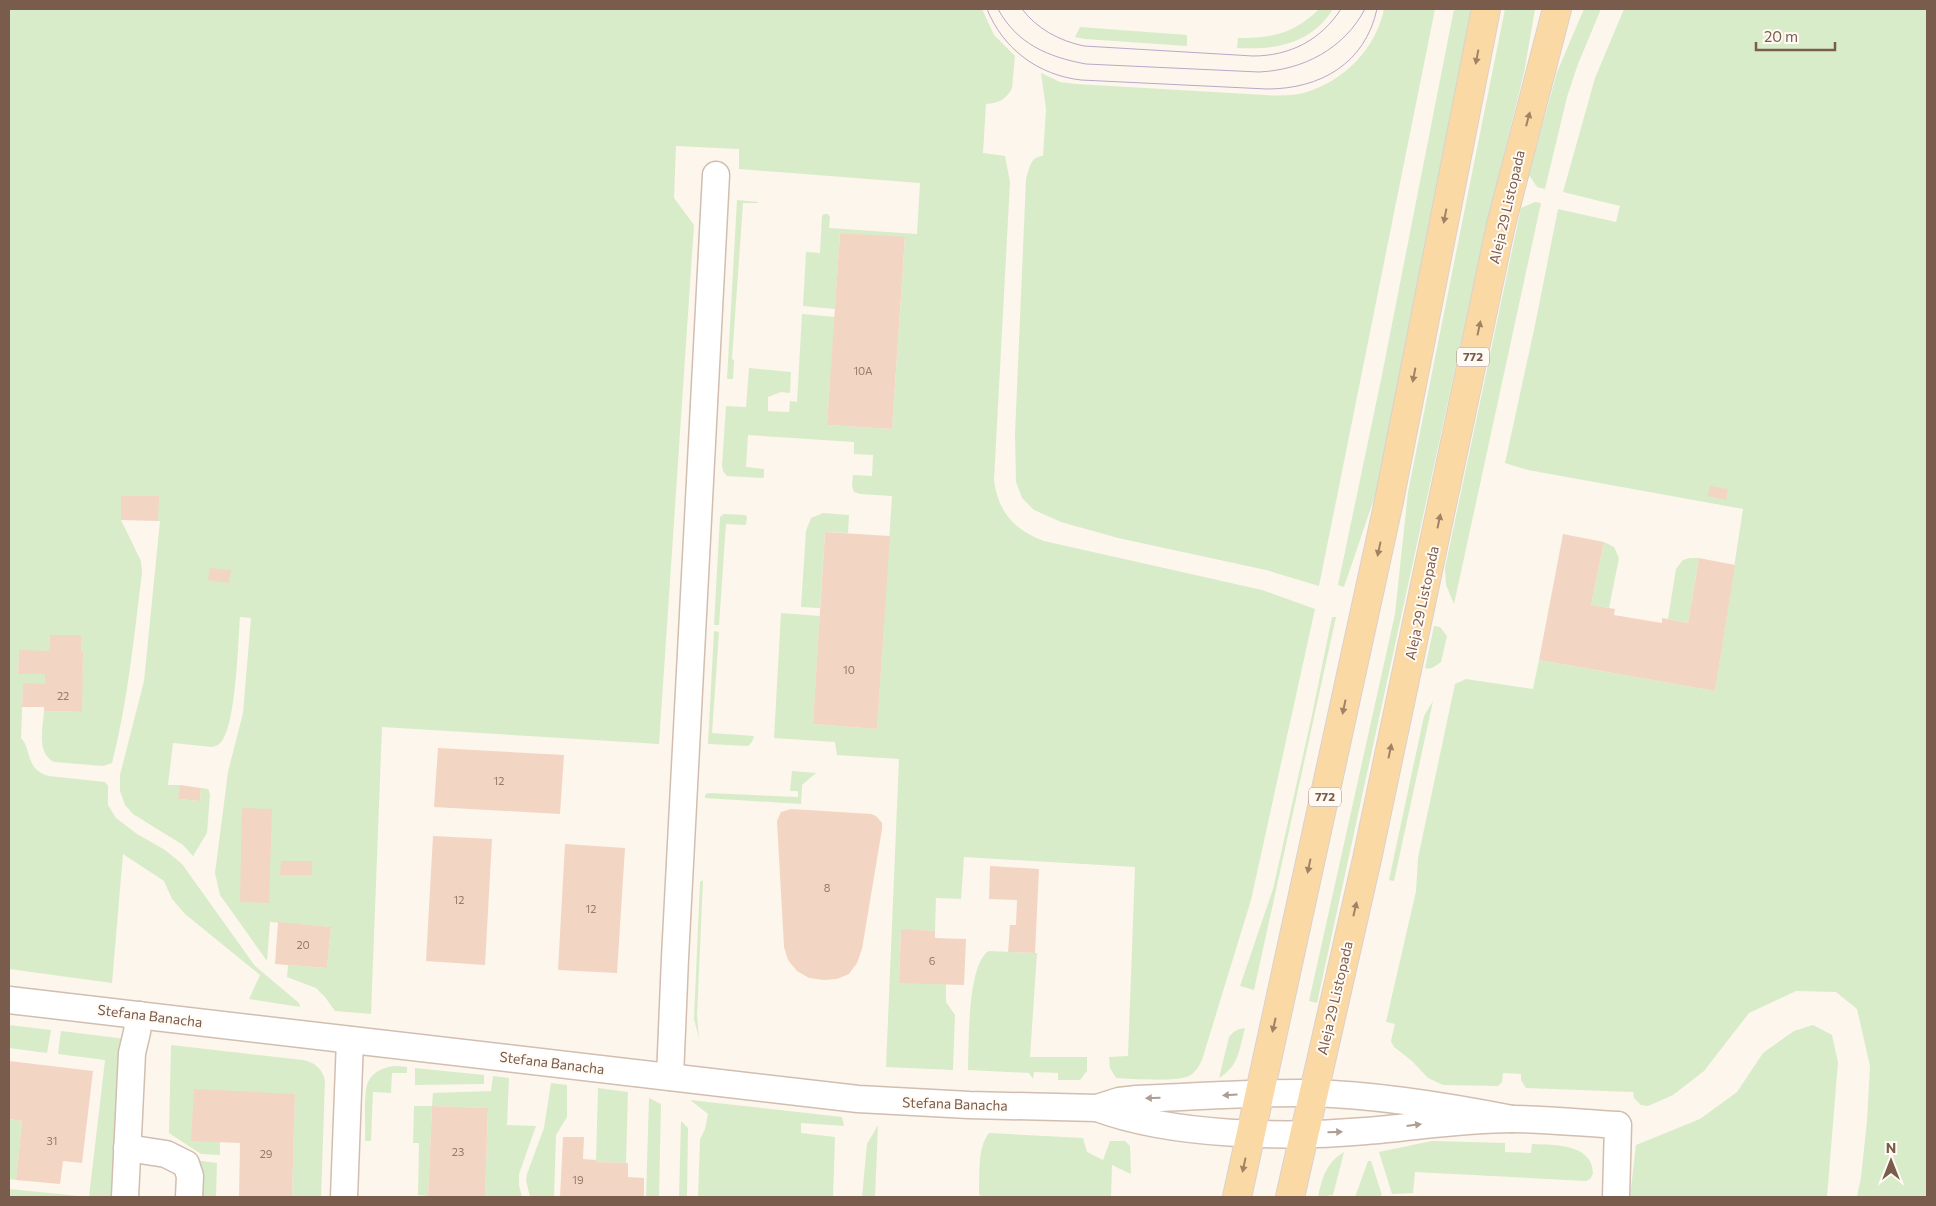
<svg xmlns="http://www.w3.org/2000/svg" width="1936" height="1206" font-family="Commissioner,sans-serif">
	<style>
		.green { fill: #d8ecc9 }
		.building { fill: #f3d5c3 }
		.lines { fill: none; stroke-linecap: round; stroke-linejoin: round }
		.minor-casing { stroke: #d1beb0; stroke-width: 29 }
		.major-casing { stroke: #dad1cd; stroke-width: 30 }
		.minor { stroke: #fff; stroke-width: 26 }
		.major { stroke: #fbd9a5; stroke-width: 28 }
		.tram { stroke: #b9a8c9; stroke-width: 1 }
		.oneway { fill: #a18267 }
		.oneway2 { fill: #af9d94 }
		.labels { text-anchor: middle; stroke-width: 4; stroke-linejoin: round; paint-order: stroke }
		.number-label { font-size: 11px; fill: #987a6a }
		.shield { fill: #fffaf3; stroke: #a28b7f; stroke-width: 1 }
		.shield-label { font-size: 12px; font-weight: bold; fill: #7a5c4d }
		.street-label { font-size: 14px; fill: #7a5c4d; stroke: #fffaf3 }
	</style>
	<rect width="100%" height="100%" fill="#fdf6ec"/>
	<!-- green -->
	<g class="green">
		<path d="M9,9h973l12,26 21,21 -3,32c-6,12 -14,15 -26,16l-3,49 22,3 5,26 -16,298c4,32 20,50 50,61l218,49 53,19 -64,291 -49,160c-3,6 -7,13 -13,16 -12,6 -58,3 -73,2l-6,-10 -1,-11 19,-1 7,-189 -171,-10 -3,42 -25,-1 -1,33 -34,-1 -2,52 47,2v18l9,13 -2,55 -67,-3 13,-308 -62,-4 -2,-13 -61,-4 7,-125 39,3 -7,108 64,5 15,-233 -32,-2 -6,-2 -2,-6 1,-11 19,1 1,-21 -19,-1v-12l-106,-7 -2,32 18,2v8l-2,1 -35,-2 -4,-5 -1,-6 4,-59 20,1 3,-39 42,4 -1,21 -9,-1 -13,5v14l21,1 1,-11 7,1 5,-88 33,3 -8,108 65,4 13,-191 -65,-5 -5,76 -32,-3 3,-54 14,1 2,-37 2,-2h4l2,3 -1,11 88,6 3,-51 -181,-14v-20l-63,-3 -2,52 20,27 -35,519 -277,-17 -11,287 -36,-3 -10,-14 -9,-9 -29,-11 1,-12 39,3 4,-41 -61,-5 -3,39 -47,-66 -5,-22 13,-101 15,-59 8,-95 -11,-1c-2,27 -4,105 -18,124 -3,4 -6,5 -10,6l-39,-4 -5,42h12l-1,14 21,2 1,-13 7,1 2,5 -3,39 -14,23 -10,-11 -50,-31 -8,-9 -5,-14v-16l24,-94 16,-160h-2v-24l-37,-1v24l20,41 1,12c-8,63 -14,128 -30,190l-9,3 -49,-4c-18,-9 -11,-34 -10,-51l37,1 2,-59 -2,-1v-17h-31l-1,16h-30l-1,23h27v10h-22l-2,54c11,11 4,32 28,38l56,6 3,4v19l8,13 21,16 28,16 17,14 73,102 44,37 1,4 -51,-8 11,-24 -75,-61 -13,-15 -8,-18 -41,-27 -11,129 -103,-14z"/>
		<path d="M1319,9h14c-22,35 -57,41 -96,39l1,-10c34,0 56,-4 81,-29z"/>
		<path d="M1384,9h51l-116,577 -53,-16 -148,-32 -57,-16 -27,-12 -12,-12 -6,-16 -1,-48 11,-255c4,-12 4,-22 17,-23l3,-47 -5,-36 19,9 16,2 189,11c14,1 29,1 42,-3 38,-12 69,-44 77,-83z"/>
		<path d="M1454,9h19l-39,203 -58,281 -32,94 -6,-2 44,-210z"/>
		<path d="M1505,9h30l-11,64 -38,154 -169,776 -8,-2 86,-387 13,-122z"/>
		<path d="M1584,9h17l-23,55 -11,33 -22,92 -8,-2 -8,-12 28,-103z"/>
		<path d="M1624,9h303v1188h-70l4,-20 6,-56 3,-55 -13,-57 -21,-17 -40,-1 -47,22 -45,58 -31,24 -25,11 -7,-1 -7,-7 -1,-6 -107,-4 -5,-8v-6l-18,-1 -1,9 -4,4 -55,-1 -15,-7 -16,-17 -18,-14 -3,-6 4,-17 -9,-2 30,-131 2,-33 37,-174 11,-5 67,10 6,-29 176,31 28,-182 -215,-39 -23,-7 30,-138 23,-116 58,13 4,-16 -57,-14 32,-114z"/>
		<path d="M1080,27l107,8v11l-102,-7 -10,-2z"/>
		<path d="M737,200l21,2v1h-15l-11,156 2,1 -1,19h-6z"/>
		<path d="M1535,202l6,1 -87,401 -8,-19 -1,-17 76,-360z"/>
		<path d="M823,513l26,2 -1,18 -23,-1 -5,76 -19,-1 5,-76 5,-13z"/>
		<path d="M724,514l21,1 2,2 -1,8 -20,-1 -7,101h-5l6,-108z"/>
		<path d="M1604,542l10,5 5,11 -10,50 -18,-3z"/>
		<path d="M1690,558h9l-11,65 -20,-4 8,-50 7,-9z"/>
		<path d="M1332,617h4l-82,373 -14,-4 33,-97 39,-174z"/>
		<path d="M1434,626l6,1 7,9 -6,26c-5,3 -10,9 -16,6z"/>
		<path d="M714,631l5,1 -7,101 42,3 -2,6 -4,4 -40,-2z"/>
		<path d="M1433,701l-39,180 -5,-1 35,-164z"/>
		<path d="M792,771l24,2 -14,12 -1,19 -96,-6v-3l3,-2 90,4v-6h-8z"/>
		<path d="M703,880l-6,136 2,22 -5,-19 6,-137z"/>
		<path d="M989,951l48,2 -7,104h57v14l-7,9h-22v-7l-24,-1 -1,7 -4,-6 -61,-3c1,-25 -1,-107 21,-119z"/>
		<path d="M9,1025l42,5 -4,23 -38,-5z"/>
		<path d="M1813,1025l19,10 6,27 -11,135h-197l6,-52 64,-26 37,-27 26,-39 31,-22z"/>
		<path d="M1245,1028c-6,22 -6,38 -26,50l10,-41c5,-6 8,-8 16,-9z"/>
		<path d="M61,1031l65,8 -13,158h-24l16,-137 -47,-6z"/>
		<path d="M171,1045l132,15c11,2 20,9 22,21l-4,116h-29l3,-103 -75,48v13l-19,-1 -32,-21z"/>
		<path d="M397,1066l10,1v6h-15l-1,20 -18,-1 -2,49h-6c1,-13 -2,-48 3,-59 5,-11 18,-16 29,-16z"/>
		<path d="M415,1068l69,7v9l-69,1z"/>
		<path d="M493,1076l16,2 -2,47 29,1 -17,48v11l3,12h-37l3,-89 -56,-2 -4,90 -10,-1 1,-52h-6l1,-37h18l1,-13 58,-2z"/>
		<path d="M551,1083l16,2v32l-11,18 -2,62h-24l-4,-17 1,-6 17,-46z"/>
		<path d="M598,1088l30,4 -2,71 -30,-1z"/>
		<path d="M649,1098l12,6 -2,93h-13z"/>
		<path d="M690,1100l152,17 2,9 -43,-3v10l34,4 -2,60h-135l2,-58 5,-10 3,-15z"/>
		<path d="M9,1119l13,2 -6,59 -7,-1z"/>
		<path d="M681,1121l7,7 -1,69h-8z"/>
		<path d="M878,1125l-3,72h-13l5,-53z"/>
		<path d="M989,1133l94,5 4,14 16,8 7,-19h15l5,5 1,28 -19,-9 -1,32h-130l-2,-4c1,-18 -2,-45 10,-60z"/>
		<path d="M1432,1141l73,2v9l26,1 1,-9c21,1 61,-1 61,30l-3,5 -4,2 -171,-9 -2,21 -21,1 -13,-42z"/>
		<path d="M1344,1152l-11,43 -15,2c4,-19 8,-34 26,-45z"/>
		<path d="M194,1160l23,3 -1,34h-18z"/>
		<path d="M1368,1161h3l11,34 -5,2h-22z"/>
		<path d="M9,1189l70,7 -70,1z"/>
	</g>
	<!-- building -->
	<g class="building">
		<path d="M840,233l65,4 -13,192 -65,-4z"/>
		<path d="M1710,486l18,3 -2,11 -18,-4z"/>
		<path d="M121,496h38l-1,25 -37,-1z"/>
		<path d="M825,532l65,4 -13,193 -64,-5z"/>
		<path d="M1563,534l41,8 -13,63 24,4 -1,6 48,8v-5l26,5 11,-65 36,7 -20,126 -176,-31z"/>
		<path d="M210,568l21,2 -2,13 -21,-3z"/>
		<path d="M50,635h31v17h2l-1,60 -38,-1v-4h-22l1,-24 22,1v-10h-27l1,-24 30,1z"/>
		<path d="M438,748l126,7 -4,59 -126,-7z"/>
		<path d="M180,785l21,3 -1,13 -22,-2z"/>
		<path d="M242,808l30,1 -3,94 -29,-1z"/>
		<path d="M791,809l80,5 5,2 6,7v6l-20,120 -5,14 -8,11 -12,5 -13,1 -15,-2 -12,-7 -9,-11 -4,-13 -7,-126 4,-9z"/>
		<path d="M433,836l59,3 -7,126 -59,-4z"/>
		<path d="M565,844l60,4 -8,125 -59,-3z"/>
		<path d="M281,861h31v14h-32z"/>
		<path d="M990,866l49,3 -4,84 -27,-1 2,-27h6l1,-25 -28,-1z"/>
		<path d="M278,922l53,5 -4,41 -52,-4z"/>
		<path d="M901,929l34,2v7l31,1 -2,46 -65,-2z"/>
		<path d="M9,1061l84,10 -11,92 -19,-2 -3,23 -44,-4 6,-59 -13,-2z"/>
		<path d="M194,1089l101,5 -3,103h-53l1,-54 -49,-2z"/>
		<path d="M432,1106l56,2 -3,89h-57z"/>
		<path d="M563,1137h21l-1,22 13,1v2l32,1v14l16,1v19h-84z"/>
	</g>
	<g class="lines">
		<!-- minor casing -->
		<g class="minor-casing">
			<g id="minor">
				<path d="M9,1000l849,99 111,6 128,3 22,-7 18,-2c58,-2 117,-7 175,-6 67,2 134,13 200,26"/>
				<path d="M670,1077l5,-119 41,-783"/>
				<path d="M1097,1108c75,28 189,30 269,23 49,-4 97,-12 146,-12 36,0 71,4 106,6l-2,72"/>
				<path d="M127,1148l39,6 20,10 4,12 -1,21"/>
				<path d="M125,1197l7,-144 5,-21 2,-17"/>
				<path d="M344,1197l6,-157"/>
			</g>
		</g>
		<!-- major casing -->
		<g class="major-casing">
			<g id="major">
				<path d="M1237,1197l152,-696 97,-492"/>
				<path d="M1290,1197l77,-338 134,-634 56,-216"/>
			</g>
		</g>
		<!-- minor -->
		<use href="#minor" class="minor"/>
		<!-- major -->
		<use href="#major" class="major"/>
		<!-- tram -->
		<g class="tram">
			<path d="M987,9c16,40 51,66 94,71l186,9c53,0 98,-25 110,-80"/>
			<path d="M998,9c19,35 50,48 88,55l173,8c44,-2 85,-23 106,-63"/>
			<path d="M1022,9c15,20 38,32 62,37l169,10c37,0 68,-16 88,-47"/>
		</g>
	</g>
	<!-- one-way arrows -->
	<defs><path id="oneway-solid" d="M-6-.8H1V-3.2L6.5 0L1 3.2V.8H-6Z" transform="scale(1.25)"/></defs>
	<g class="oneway">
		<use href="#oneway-solid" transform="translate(1477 57) rotate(101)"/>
		<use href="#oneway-solid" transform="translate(1528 119) rotate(-75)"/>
		<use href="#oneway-solid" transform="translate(1445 216) rotate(101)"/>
		<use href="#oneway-solid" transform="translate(1479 328) rotate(-78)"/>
		<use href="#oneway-solid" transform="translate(1414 375) rotate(101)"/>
		<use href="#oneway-solid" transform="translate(1439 521) rotate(-78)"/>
		<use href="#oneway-solid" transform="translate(1379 549) rotate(102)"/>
		<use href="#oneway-solid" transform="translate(1344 707) rotate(102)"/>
		<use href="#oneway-solid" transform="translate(1390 751) rotate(-78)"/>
		<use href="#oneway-solid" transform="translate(1309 866) rotate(102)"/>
		<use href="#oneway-solid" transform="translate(1355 909) rotate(-77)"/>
		<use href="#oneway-solid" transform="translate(1274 1025) rotate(103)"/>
		<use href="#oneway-solid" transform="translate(1244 1165) rotate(102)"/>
	</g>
	<g class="oneway2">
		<use href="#oneway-solid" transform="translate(1230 1095) rotate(177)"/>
		<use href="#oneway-solid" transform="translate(1153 1098) rotate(178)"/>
		<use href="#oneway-solid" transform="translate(1414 1125) rotate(-7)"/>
		<use href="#oneway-solid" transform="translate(1335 1132) rotate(-2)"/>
	</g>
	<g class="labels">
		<!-- number labels -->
		<g class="number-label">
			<text x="863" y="375">10A</text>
			<text x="849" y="674">10</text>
			<text x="63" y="700">22</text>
			<text x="499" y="785">12</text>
			<text x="827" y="892">8</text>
			<text x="459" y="904">12</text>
			<text x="591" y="913">12</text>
			<text x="303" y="949">20</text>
			<text x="932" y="965">6</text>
			<text x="52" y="1145">31</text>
			<text x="458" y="1156">23</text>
			<text x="266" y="1158">29</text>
			<text x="578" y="1184">19</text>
		</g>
		<!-- shield labels -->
		<g class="shield">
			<rect x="1457" y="347.5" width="32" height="19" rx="4"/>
			<rect x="1309" y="787.5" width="32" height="19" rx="4"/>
		</g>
		<g class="shield-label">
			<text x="1473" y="361">772</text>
			<text x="1325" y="801">772</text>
		</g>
		<!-- street labels -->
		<g class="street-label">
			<text transform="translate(1507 207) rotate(-77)" y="5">Aleja 29 Listopada</text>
			<text transform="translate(1422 603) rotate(-78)" y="5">Aleja 29 Listopada</text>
			<text transform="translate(1335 998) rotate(-77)" y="5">Aleja 29 Listopada</text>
			<text transform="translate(150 1016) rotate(7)" y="5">Stefana Banacha</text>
			<text transform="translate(552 1063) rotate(7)" y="5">Stefana Banacha</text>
			<text transform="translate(955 1104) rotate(2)" y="5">Stefana Banacha</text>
		</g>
	</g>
	<!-- border -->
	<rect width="1936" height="1206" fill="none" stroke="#7a5c4d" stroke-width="20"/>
	<!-- north arrow -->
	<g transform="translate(1891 1161)" stroke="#fffaf3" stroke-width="4" paint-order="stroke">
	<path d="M0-4L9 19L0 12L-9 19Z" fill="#7a5c4d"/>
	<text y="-8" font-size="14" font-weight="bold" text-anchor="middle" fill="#7a5c4d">N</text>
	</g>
	<!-- scale -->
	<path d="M1756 42v8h79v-8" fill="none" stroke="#7a5c4d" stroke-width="2.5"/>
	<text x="1764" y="42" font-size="15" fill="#7a5c4d" stroke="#fffaf3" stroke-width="4" paint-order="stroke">20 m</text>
</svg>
